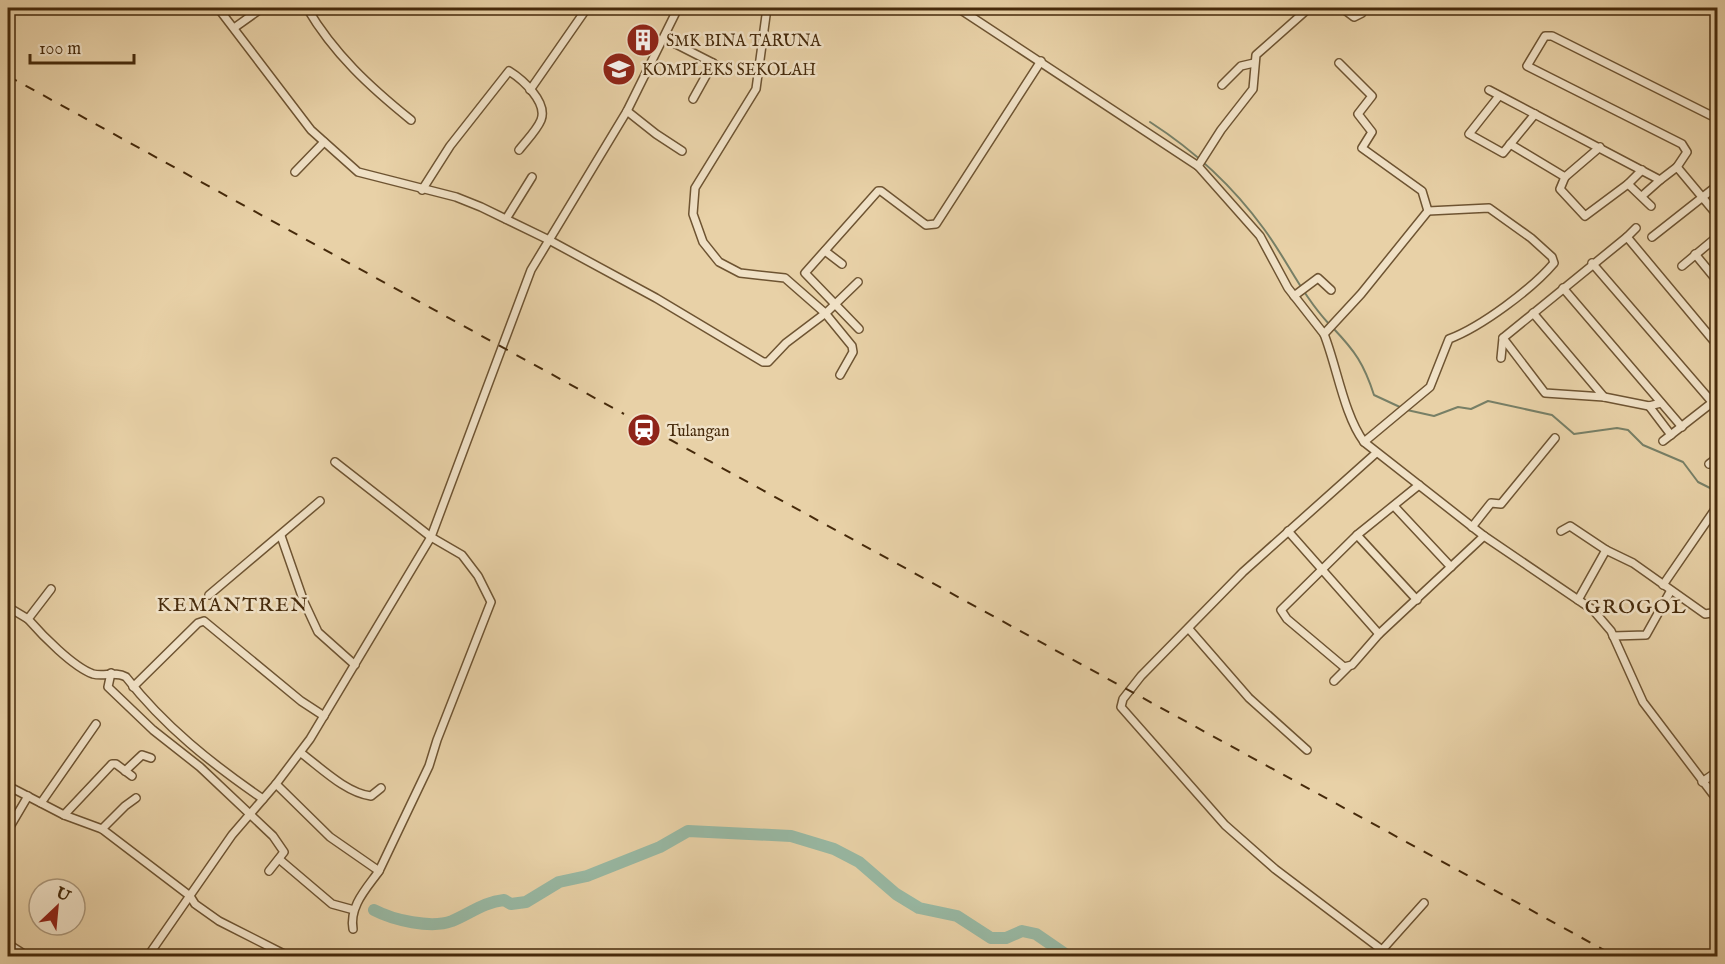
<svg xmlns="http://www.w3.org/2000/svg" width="1725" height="964" font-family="'IM FELL English',serif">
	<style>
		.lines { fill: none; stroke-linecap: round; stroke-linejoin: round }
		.stream { stroke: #777f66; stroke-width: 2 }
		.river { stroke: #98b8a3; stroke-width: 12 }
		.minor-casing { stroke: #6e5432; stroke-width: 10 }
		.minor { stroke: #f0e1c6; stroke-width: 7 }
		.rail { stroke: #462a0b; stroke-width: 2; stroke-dasharray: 10 10; stroke-linecap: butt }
		.labels { text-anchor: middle; stroke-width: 5; stroke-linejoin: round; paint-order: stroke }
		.poi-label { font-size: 16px; fill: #462a0b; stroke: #f0e1c6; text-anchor: start }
		.quarter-label { font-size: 20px; letter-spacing: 1.5px; fill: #462a0b; stroke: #f0e1c6 }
	</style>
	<rect width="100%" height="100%" fill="#e8d1a7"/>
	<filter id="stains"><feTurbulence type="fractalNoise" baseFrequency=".00333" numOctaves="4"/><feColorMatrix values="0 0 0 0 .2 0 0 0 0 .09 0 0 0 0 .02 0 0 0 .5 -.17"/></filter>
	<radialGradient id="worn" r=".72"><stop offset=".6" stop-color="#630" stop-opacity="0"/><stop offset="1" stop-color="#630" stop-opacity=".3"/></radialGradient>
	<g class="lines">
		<!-- stream -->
		<g class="stream">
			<path d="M1150,122c45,29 82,63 114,107 23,31 38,66 65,95"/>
			<path d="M1333,328c22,23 31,36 41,67l28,13"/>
			<path d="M1407,410l27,6 24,-9 13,2 17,-8 64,14 22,19 43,-6 11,2 15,15 40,17 15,20 20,10"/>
		</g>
		<!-- river -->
		<path class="river" d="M374,910c19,10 57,19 78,11 19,-8 32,-19 52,-21l7,4 15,-2 33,-20 28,-6 73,-29 28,-16 103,5 43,13 25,13 37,32 23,14 38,8 34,22h15l16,-7 14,3 32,22"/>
		<!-- minor casing -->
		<g class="minor-casing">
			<g id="minor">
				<path d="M218,8l93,122 47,42 98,25 25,10 68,33 107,58 107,64h5l18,-19 41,-31 31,-30"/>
				<path d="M307,8c27,46 63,79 104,112"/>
				<path d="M767,8l-11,81 -61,99 -2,26 10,28 16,20 21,11 45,5 40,35 27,33 1,6 -13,23"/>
				<path d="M958,8l240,158"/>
				<path d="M1309,8l-53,47 -3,34 -32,41 -23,36 62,70 28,52 36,46 37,-40 67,-83 -6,-20 -60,-43 10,-16 -14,-18 14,-18 -33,-33"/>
				<path d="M1342,8l12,9 8,-4"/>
				<path d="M234,28l28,-20"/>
				<path d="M664,38l49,25 -20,36"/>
				<path d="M713,63l10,7"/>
				<path d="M1222,85l19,-19 13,-3"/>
				<path d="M530,90l57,-82"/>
				<path d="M1489,90l171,90 17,-13 41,49"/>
				<path d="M1499,96l-30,38 34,19 32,-39"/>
				<path d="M627,111l29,23 26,17"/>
				<path d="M1510,144l55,33 -5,12 25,27 43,-32 14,-14"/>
				<path d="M1677,167l10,-15 -5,-8 -155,-78 18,-30h7l166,83"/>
				<path d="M295,172l29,-30"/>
				<path d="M1565,177l35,-30"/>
				<path d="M1628,184l23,22"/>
				<path d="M422,190l28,-44 59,-75c13,8 39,31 32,49 -4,10 -15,21 -22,30"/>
				<path d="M1642,196l18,-16"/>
				<path d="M506,219l26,-42"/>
				<path d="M1627,237l9,-9"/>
				<path d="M1652,237l66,-52"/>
				<path d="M825,251l17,13"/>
				<path d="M1695,254l23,28"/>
				<path d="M1592,263l120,139"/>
				<path d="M1682,266l36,-30"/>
				<path d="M1563,288l119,139"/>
				<path d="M1294,296l24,-18 13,12"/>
				<path d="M1533,313l71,84"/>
				<path d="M859,329l-54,-56 73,-82h3l45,34 10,-1 105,-163"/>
				<path d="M1324,334c13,33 20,81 40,108l120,94 109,74 18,21 32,71 75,99"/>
				<path d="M1503,338l42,55 59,4 45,9 12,-3"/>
				<path d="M1501,358l2,-20 124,-101 91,109"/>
				<path d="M1649,406l22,29"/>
				<path d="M1663,441l55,-43"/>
				<path d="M1364,442l66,-55 19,-48c32,-12 83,-50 105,-76l-2,-6 -21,-19 -42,-30 -61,3"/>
				<path d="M1375,454l-132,118 -102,104 -18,23 -2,8 104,118 50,44 115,87"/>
				<path d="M1709,464l9,-7"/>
				<path d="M1394,506l57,61"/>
				<path d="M1472,527l19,-24 10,1 54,-66"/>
				<path d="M1288,531l91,103 105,-98"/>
				<path d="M1561,531l9,-5 36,24"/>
				<path d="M1357,535l60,65"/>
				<path d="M281,536l23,66 14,30 37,33"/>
				<path d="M1663,585l55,-80"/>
				<path d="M51,589l-23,30c14,16 45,48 65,55 11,3 22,-3 33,3 38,49 86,87 137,122"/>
				<path d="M209,595l111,-94"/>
				<path d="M1578,600l28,-50 27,13 72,51 13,-2"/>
				<path d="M8,607l20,12"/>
				<path d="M1189,629l60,69 58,52"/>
				<path d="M1379,634l-27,31 -8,2 -57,-48 -6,-9 76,-75 62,-50"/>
				<path d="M1613,636l33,-1 24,-43"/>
				<path d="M111,673l-3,14 45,43 47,37 73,69 11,16 -15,19"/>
				<path d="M1334,681l14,-14"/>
				<path d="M133,687l65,-64 6,-2 97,80 23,15"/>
				<path d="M301,753c19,14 45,40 70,43l10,-8"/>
				<path d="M125,771l17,-16 9,3"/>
				<path d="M1702,782l16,-11"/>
				<path d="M276,784l54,53 49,34 50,-105 8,-26 54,-138 -13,-26 -16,-21 -31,-18 -96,-75"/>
				<path d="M8,786l56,29 38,14 88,67 5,8 24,17 69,35"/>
				<path d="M41,803l55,-79"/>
				<path d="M64,815l48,-51h4l16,12"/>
				<path d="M102,829l23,-23 11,-8"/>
				<path d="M8,830l20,-34"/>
				<path d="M279,859l53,45 22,6"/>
				<path d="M353,929c-4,-23 14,-41 26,-58"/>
				<path d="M8,944l19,12"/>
				<path d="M1382,950l42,-47"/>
				<path d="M148,956l84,-121 44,-51 34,-45 121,-202 100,-267 96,-159 51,-103"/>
			</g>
		</g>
		<!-- minor -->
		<use href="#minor" class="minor"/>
		<!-- rail -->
		<g class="rail">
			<path d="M8,76l616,338"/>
			<path d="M669,439l946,517"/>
		</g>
	</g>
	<!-- icons -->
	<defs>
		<g id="building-disc" transform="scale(1.725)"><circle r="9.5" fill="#8f2418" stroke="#f0e1c6"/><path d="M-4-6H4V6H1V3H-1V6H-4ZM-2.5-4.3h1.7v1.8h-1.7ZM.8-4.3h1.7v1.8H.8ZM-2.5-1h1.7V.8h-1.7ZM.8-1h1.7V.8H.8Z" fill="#fff"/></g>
		<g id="school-disc" transform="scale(1.725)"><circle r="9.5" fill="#8f2418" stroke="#f0e1c6"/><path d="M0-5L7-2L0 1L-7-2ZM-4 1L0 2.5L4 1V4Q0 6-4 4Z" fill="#fff"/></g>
		<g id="station-disc" transform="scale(1.725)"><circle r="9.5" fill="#8f2418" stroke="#f0e1c6"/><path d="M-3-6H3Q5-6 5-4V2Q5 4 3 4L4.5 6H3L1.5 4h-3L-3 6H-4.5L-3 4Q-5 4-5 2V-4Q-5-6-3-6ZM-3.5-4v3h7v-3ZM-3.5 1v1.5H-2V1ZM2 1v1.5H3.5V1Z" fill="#fff"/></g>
	</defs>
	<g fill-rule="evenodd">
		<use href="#building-disc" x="643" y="40"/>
		<use href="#school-disc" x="619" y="69"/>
		<use href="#station-disc" x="644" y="430"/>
	</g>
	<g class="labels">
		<!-- poi labels -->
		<g class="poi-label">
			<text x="666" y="46">SMK BINA TARUNA</text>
			<text x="642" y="75">KOMPLEKS SEKOLAH</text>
			<text x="667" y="436">Tulangan</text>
		</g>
		<!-- quarter labels -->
		<g class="quarter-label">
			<text x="233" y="611">KEMANTREN</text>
			<text x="1636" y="613">GROGOL</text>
		</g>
	</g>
	<!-- margin -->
	<rect width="1725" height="964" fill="none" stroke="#e8d1a7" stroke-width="30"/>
	<rect x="9" y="9" width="1707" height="946" fill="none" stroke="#462a0b" stroke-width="3"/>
	<rect x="15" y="15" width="1695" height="934" fill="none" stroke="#462a0b" stroke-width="1.5"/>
	<!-- north arrow -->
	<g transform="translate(57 907) rotate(26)"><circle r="28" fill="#f0e1c6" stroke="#ac987b" stroke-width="1.5"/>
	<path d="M0-4.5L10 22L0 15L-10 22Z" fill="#8f2418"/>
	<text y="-9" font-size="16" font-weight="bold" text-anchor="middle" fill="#462a0b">U</text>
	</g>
	<!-- scale -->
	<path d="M30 54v9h104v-9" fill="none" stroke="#462a0b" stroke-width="3"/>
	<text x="39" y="54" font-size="18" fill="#462a0b" stroke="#f0e1c6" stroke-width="4.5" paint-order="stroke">100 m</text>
	<rect width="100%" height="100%" filter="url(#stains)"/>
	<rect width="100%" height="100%" fill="url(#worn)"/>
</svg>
